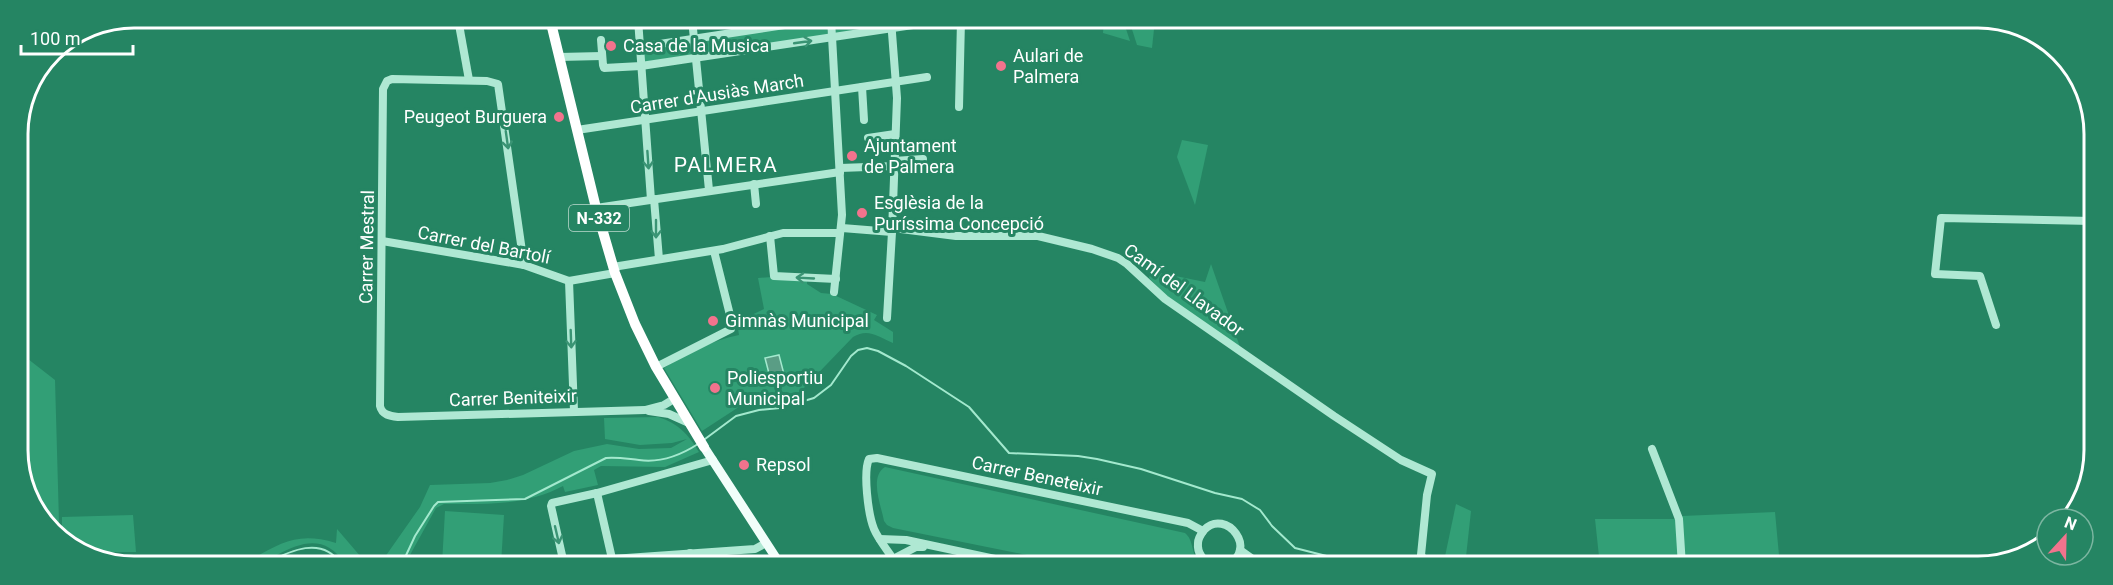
<svg xmlns="http://www.w3.org/2000/svg" width="2113" height="585" font-family="Roboto,sans-serif">
	<style>
		.green { fill: #329f76 }
		.water { fill: #5a9d85; stroke: #a3e9ce; stroke-width: 1.5 }
		.lines { fill: none; stroke-linecap: round; stroke-linejoin: round }
		.stream { stroke: #a3e9ce; stroke-width: 2 }
		.minor { stroke: #afe8d3; stroke-width: 8 }
		.major { stroke: #f1fefa; stroke-width: 9 }
		.highway { stroke: #fff; stroke-width: 10 }
		.oneway { stroke: #3a9474 }
		.poi-dot { fill: #f2738d; stroke: #258563; stroke-width: 2 }
		.labels { text-anchor: middle; stroke-width: 6; stroke-linejoin: round; paint-order: stroke }
		.shield { fill: #258563; stroke: #bedad0; stroke-width: 1.5 }
		.shield-label { font-size: 16px; font-weight: bold; fill: #fff }
		.poi-label { font-size: 18px; fill: #fff; stroke: #258563; text-anchor: start }
		.street-label { font-size: 18px; fill: #fff; stroke: #258563 }
		.quarter-label { font-size: 21px; letter-spacing: 1.5px; fill: #fff; stroke: #258563 }
		.rim { fill: none; stroke: #fff; stroke-width: 3 }
	</style>
	<rect width="100%" height="100%" fill="#258563"/>
	<!-- green -->
	<g class="green">
		<path d="M844,19l43,1 1,6 -52,8 -2,-13z"/>
		<path d="M1104,20h19l7,21 -27,-8z"/>
		<path d="M1129,20h26l-3,28 -15,-3z"/>
		<path d="M826,22l2,13 -128,19 -2,-13z"/>
		<path d="M690,43l1,12 -48,7 -1,-13z"/>
		<path d="M1182,140l26,5 -13,60 -18,-48z"/>
		<path d="M1211,264l29,83 -73,-50 -18,-19 2,-7 54,11z"/>
		<path d="M772,277l35,3v4l14,9 11,1 45,21 -3,5 19,12v11c-16,-7 -25,-15 -40,-6l-53,55 -52,9 -46,30 -38,-63c22,-15 49,-28 75,-33l-2,-13 27,-13 -6,-31z"/>
		<path d="M19,352l36,28 4,142 -9,1v-5l-8,-1 -22,-44z"/>
		<path d="M658,417c20,6 30,17 41,35l-34,15 -64,-1 -7,4 4,15 -33,7 -2,-6c-37,20 -78,18 -119,18l-8,4 -31,56h-25l40,-57 10,-22 60,-2 17,-3 16,-5 51,-24 33,-7 32,5 32,-1 16,-9 -15,4 -32,2 -35,-6 -1,-21z"/>
		<path d="M885,467l300,66c9,7 6,21 15,32h-124l-183,-37 -6,-3 -3,-4c-3,-16 -15,-44 1,-54z"/>
		<path d="M1456,504l15,7 -6,55h-22z"/>
		<path d="M445,511l59,4 -3,49h-59z"/>
		<path d="M1775,512l5,54h-180l-5,-47h79l8,-3z"/>
		<path d="M133,515l3,37h-50l-24,-15v-20z"/>
		<path d="M337,529l30,35h-22c-19,-29 -42,-23 -68,-9 -5,2 -12,7 -17,8 -5,1 -11,0 -15,0 35,-19 50,-32 91,-20z"/>
	</g>
	<!-- water -->
	<path class="water" d="M779,355l7,27 -14,3 -7,-27z"/>
	<g class="lines">
		<!-- stream -->
		<g class="stream">
			<path d="M705,439l31,-23 23,-6 21,-2 34,-10 17,-13 20,-29 7,-6 9,-2 11,3 28,15 63,41 40,46 69,3 19,3 44,10 74,24 27,6 18,11 12,16 23,22 71,18"/>
			<path d="M266,563c24,-12 56,-28 75,1"/>
			<path d="M402,564l13,-28 19,-30 4,-4 87,-3 81,-41c12,-1 22,1 33,2 21,3 42,-5 59,-16"/>
		</g>
		<!-- minor -->
		<g class="minor">
			<path d="M458,19l11,61"/>
			<path d="M638,19l13,181"/>
			<path d="M692,19l17,171"/>
			<path d="M831,19l11,196 -8,77"/>
			<path d="M601,40l2,25 1,3 37,-2 305,-46"/>
			<path d="M640,47l184,-28"/>
			<path d="M559,57l43,-1"/>
			<path d="M862,87l2,33"/>
			<path d="M959,107l2,-87"/>
			<path d="M577,130l350,-53"/>
			<path d="M868,138l27,-4"/>
			<path d="M894,161l29,-2"/>
			<path d="M840,168l55,-2"/>
			<path d="M754,184l2,20"/>
			<path d="M654,199l5,60"/>
			<path d="M596,208l244,-36"/>
			<path d="M842,228l50,4"/>
			<path d="M893,228l63,8h82l54,13 26,9 9,6 38,35 169,117 67,44 31,14 -5,21 -6,60 8,11"/>
			<path d="M770,236l4,40 62,3"/>
			<path d="M382,241l142,24 45,16 46,-8"/>
			<path d="M524,265l-26,-181 -11,-3 -95,-2 -5,2 -4,8 -3,317c2,9 10,10 18,11l247,-7 19,-5 10,-6"/>
			<path d="M613,267l110,-18 60,-16h57"/>
			<path d="M569,281l5,130"/>
			<path d="M887,318l5,-86 5,-134 -6,-78"/>
			<path d="M1996,325l-16,-49 -45,-2 6,-56 151,3"/>
			<path d="M656,367l75,-38 1,-6 -18,-72"/>
			<path d="M649,411l20,3 20,9"/>
			<path d="M1652,449l27,70 3,47"/>
			<path d="M597,493l16,70"/>
			<path d="M880,539l26,1 117,25"/>
			<path d="M1240,550l21,15"/>
			<path d="M612,559l143,-10 11,-6"/>
			<path d="M893,559l23,-12h7"/>
			<path d="M564,564l-13,-58 1,-3 45,-10 116,-33"/>
			<path d="M690,564v-11"/>
			<path d="M897,565c-7,-12 -18,-24 -23,-36 -6,-15 -11,-57 -5,-70l8,-1 311,65 15,8"/>
			<path d="M1213,565c-9,-4 -16,-11 -15,-22 0,-5 3,-9 6,-13 22,-23 56,21 22,35"/>
		</g>
		<!-- major -->
		<path class="major" d="M704,447l76,117"/>
		<!-- highway -->
		<path class="highway" d="M550,19l46,189 19,65 20,51 21,43 48,80"/>
	</g>
	<!-- one-way arrows -->
	<defs><path id="oneway-shaft" d="M-6 0H5M1.5-3L5.5 0L1.5 3" fill="none" stroke-width="1.6" stroke-linecap="round" stroke-linejoin="round" transform="scale(1.5)"/></defs>
	<g class="oneway">
		<use href="#oneway-shaft" transform="translate(803 42) rotate(-8)"/>
		<use href="#oneway-shaft" transform="translate(507 140) rotate(82)"/>
		<use href="#oneway-shaft" transform="translate(648 160) rotate(86)"/>
		<use href="#oneway-shaft" transform="translate(656 229) rotate(90)"/>
		<use href="#oneway-shaft" transform="translate(805 278) rotate(-177)"/>
		<use href="#oneway-shaft" transform="translate(571 339) rotate(88)"/>
		<use href="#oneway-shaft" transform="translate(557 535) rotate(77)"/>
	</g>
	<!-- markers -->
	<g class="poi-dot">
		<circle cx="611" cy="46" r="6"/>
		<circle cx="1001" cy="66" r="6"/>
		<circle cx="559" cy="117" r="6"/>
		<circle cx="852" cy="156" r="6"/>
		<circle cx="862" cy="213" r="6"/>
		<circle cx="713" cy="321" r="6"/>
		<circle cx="715" cy="388" r="6"/>
		<circle cx="744" cy="465" r="6"/>
	</g>
	<g class="labels">
		<!-- shield labels -->
		<rect class="shield" x="569" y="205" width="60" height="26" rx="4.5"/>
		<g class="shield-label">
			<text x="599" y="224">N-332</text>
		</g>
		<!-- poi labels -->
		<g class="poi-label">
			<text x="623" y="52">Casa de la Musica</text>
			<text x="1013" y="62">Aulari de<tspan x="1013" dy="21">Palmera</tspan></text>
			<text x="547" y="123" text-anchor="end">Peugeot Burguera</text>
			<text x="864" y="152">Ajuntament<tspan x="864" dy="21">de Palmera</tspan></text>
			<text x="874" y="209">Esglèsia de la<tspan x="874" dy="21">Puríssima Concepció</tspan></text>
			<text x="725" y="327">Gimnàs Municipal</text>
			<text x="727" y="384">Poliesportiu<tspan x="727" dy="21">Municipal</tspan></text>
			<text x="756" y="471">Repsol</text>
		</g>
		<!-- street labels -->
		<g class="street-label">
			<text transform="translate(717 94) rotate(-9)" y="6">Carrer d'Ausiàs March</text>
			<text transform="translate(484 245) rotate(11)" y="6">Carrer del Bartolí</text>
			<text transform="translate(367 247) rotate(-89)" y="6">Carrer Mestral</text>
			<text transform="translate(1184 290) rotate(36)" y="6">Camí del Llavador</text>
			<text transform="translate(513 398) rotate(-2)" y="6">Carrer Beniteixir</text>
			<text transform="translate(1037 476) rotate(12)" y="6">Carrer Beneteixir</text>
		</g>
		<!-- quarter labels -->
		<g class="quarter-label">
			<text x="726" y="172">PALMERA</text>
		</g>
	</g>
	<!-- crop -->
	<path d="M0 0H2113V585H0ZM134 28H1978A106 106 0 0 1 2084 134V450A106 106 0 0 1 1978 556H134A106 106 0 0 1 28 450V134A106 106 0 0 1 134 28Z" fill="#258563" fill-rule="evenodd"/>
	<path class="rim" d="M134 28H1978A106 106 0 0 1 2084 134V450A106 106 0 0 1 1978 556H134A106 106 0 0 1 28 450V134A106 106 0 0 1 134 28Z"/>
	<!-- north arrow -->
	<g transform="translate(2065 537) rotate(22)"><circle r="28" fill="#258563" stroke="#7cb6a1" stroke-width="1.5"/>
	<path d="M0-4.5L10 22L0 15L-10 22Z" fill="#f2738d"/>
	<text y="-9" font-size="16" font-weight="bold" text-anchor="middle" fill="#ffffff">N</text>
	</g>
	<!-- scale -->
	<path d="M21 45v9h112v-9" fill="none" stroke="#ffffff" stroke-width="3"/>
	<text x="30" y="45" font-size="18" fill="#ffffff" stroke="#258563" stroke-width="4.5" paint-order="stroke">100 m</text>
</svg>
